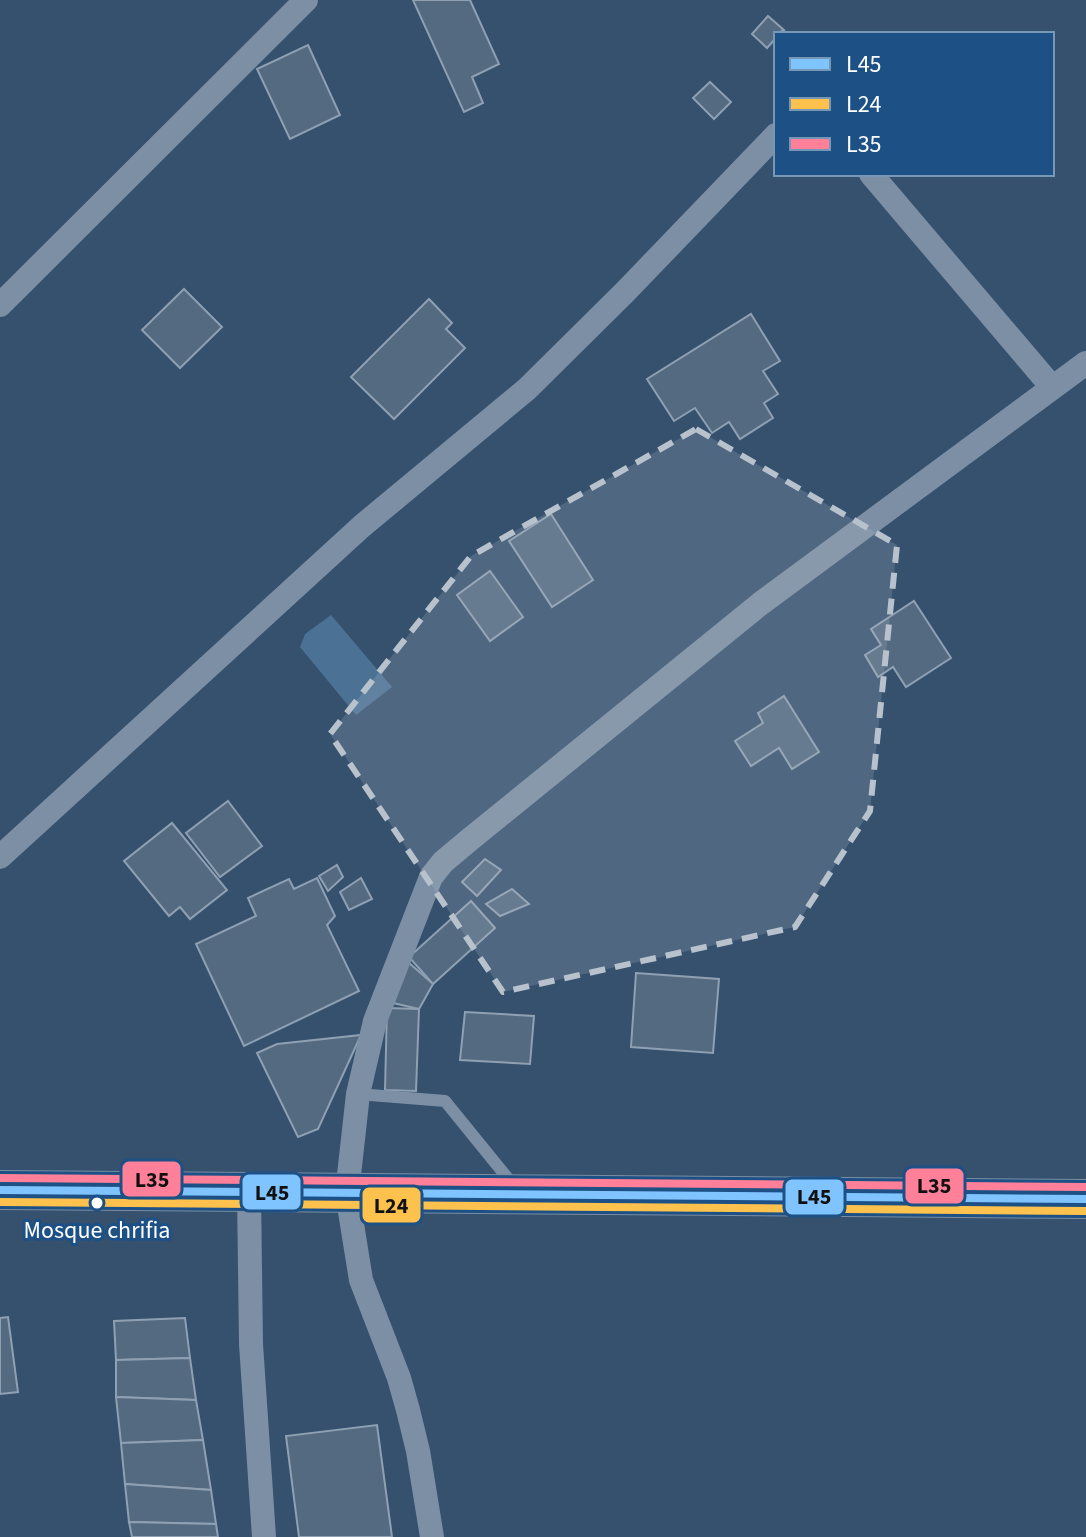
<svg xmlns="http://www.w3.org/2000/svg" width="1086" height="1537" font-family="'Source Sans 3',sans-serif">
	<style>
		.water { fill: #4b7195 }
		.building { fill: #536a81; stroke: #8fa0b2; stroke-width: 2 }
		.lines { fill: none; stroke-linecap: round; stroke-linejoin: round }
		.lane { stroke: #7c8fa4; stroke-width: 12 }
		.street { stroke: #7c8fa4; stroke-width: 24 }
		.primary { stroke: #7b8da1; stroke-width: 40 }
		.bus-1-casing { stroke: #1d5186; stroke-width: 14 }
		.bus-2-casing { stroke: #1d5186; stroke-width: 14 }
		.bus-3-casing { stroke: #1d5186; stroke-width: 14 }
		.bus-1 { stroke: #80c4ff; stroke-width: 8 }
		.bus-2 { stroke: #fcc24d; stroke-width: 8 }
		.bus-3 { stroke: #ff8098; stroke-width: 8 }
		.marked { fill: #b8c2cc; fill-opacity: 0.2; stroke: #b8c2cc; stroke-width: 6; stroke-dasharray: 16 10; stroke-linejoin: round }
		.bus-dot { fill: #fff; stroke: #1d5186; stroke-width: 3 }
		.labels { text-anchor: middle; stroke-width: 6; stroke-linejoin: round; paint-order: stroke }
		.bus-label { font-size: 24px; fill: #fff; stroke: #1d5186 }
		.line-badge { stroke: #1d5186; stroke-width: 3 }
		.pale-badge-label { font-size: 22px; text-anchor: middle; font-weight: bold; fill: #111 }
	</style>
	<rect width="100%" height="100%" fill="#35516e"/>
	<!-- water -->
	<path class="water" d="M331,615l61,72 -36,28 -56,-68 5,-13z"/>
	<!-- building -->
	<g class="building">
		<path d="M413,0h57l29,64 -27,13 11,26 -19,9z"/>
		<path d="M768,16l16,14 -8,4v4l-9,10 -15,-14z"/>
		<path d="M308,45l32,70 -50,24 -33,-70z"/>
		<path d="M710,82l21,20 -17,17 -21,-21z"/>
		<path d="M184,289l38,38 -42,41 -38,-38z"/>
		<path d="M429,299l23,24 -6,6 19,19 -71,71 -43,-42z"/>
		<path d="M751,314l29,47 -17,10 15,23 -14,9 9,15 -33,21 -11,-17 -17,11 -17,-25 -21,13 -27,-42z"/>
		<path d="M551,514l42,66 -41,27 -43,-66z"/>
		<path d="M490,571l33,46 -33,24 -33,-46z"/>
		<path d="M914,601l37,57 -45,29 -13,-20 -15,10 -13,-22 16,-10 -10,-16z"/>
		<path d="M784,696l35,56 -27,17 -13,-21 -28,18 -16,-25 28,-18 -5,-10z"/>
		<path d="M228,801l34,45 -42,31 -34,-44z"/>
		<path d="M172,823l55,67 -37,29 -10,-12 -11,9 -45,-55z"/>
		<path d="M485,859l16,11 -24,26 -15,-14z"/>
		<path d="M337,865l6,12 -15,14 -9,-15z"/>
		<path d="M317,878l18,38 -8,9 32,66 -115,55 -48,-102 60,-28 -8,-18 41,-19 5,10z"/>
		<path d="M361,878l11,21 -23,11 -9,-18z"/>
		<path d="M512,889l17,15 -29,12 -14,-12z"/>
		<path d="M471,901l24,27 -62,56 -24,-27z"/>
		<path d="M408,962l25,22 -14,25 -26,-6z"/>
		<path d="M636,973l83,6 -6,74 -82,-6z"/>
		<path d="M387,1008l32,1 -3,82 -31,-1z"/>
		<path d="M465,1012l69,4 -4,48 -70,-4z"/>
		<path d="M361,1035l-43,94 -20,8 -41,-84 20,-9z"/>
		<path d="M8,1317l10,75 -18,2v-76z"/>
		<path d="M185,1318l5,40 -74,2 -2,-39z"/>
		<path d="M190,1358l6,42 -80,-3v-37z"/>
		<path d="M116,1397l80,3 7,40 -82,3z"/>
		<path d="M377,1425l15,112h-93l-13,-101z"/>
		<path d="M203,1440l8,50 -86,-6 -4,-41z"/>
		<path d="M125,1484l86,6 5,34 -87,-2z"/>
		<path d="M129,1522l87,2 2,13h-86z"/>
	</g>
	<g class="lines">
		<!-- lane -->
		<path class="lane" d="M358,1094l87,7 69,85"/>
		<!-- street -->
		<g class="street">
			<path d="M871,174l181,213"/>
			<path d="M0,305l306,-305"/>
			<path d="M0,857l362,-331 165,-137 98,-97 151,-157"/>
			<path d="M249,1192l2,152 13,193"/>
			<path d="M432,1537l-14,-86 -10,-41 -9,-32 -38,-98 -14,-87 11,-99 17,-73 56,-144 12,-15 25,-21 292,-237 326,-241"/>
		</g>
		<!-- primary -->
		<path class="primary" d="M0,1190l1086,9"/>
		<!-- bus-1 casing -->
		<g class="bus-1-casing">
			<path id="bus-1" d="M0,1190l1086,9"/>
		</g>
		<!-- bus-2 casing -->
		<g class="bus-2-casing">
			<path id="bus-2" d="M0,1202l1086,9"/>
		</g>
		<!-- bus-3 casing -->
		<g class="bus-3-casing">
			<path id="bus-3" d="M0,1178l1086,9"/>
		</g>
		<!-- bus-1 -->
		<use href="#bus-1" class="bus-1"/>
		<!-- bus-2 -->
		<use href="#bus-2" class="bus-2"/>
		<!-- bus-3 -->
		<use href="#bus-3" class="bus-3"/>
	</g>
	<!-- marked area -->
	<path class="marked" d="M696,429l201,116 -27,266 -75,116 -292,65 -173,-258 141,-178z"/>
	<!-- markers -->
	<circle class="bus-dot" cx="97" cy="1203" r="7"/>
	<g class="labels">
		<!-- bus labels -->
		<g class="bus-label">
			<text x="97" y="1238">Mosque chrifia</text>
		</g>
	</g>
	<g class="line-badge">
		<rect x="121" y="1160" width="61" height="38" rx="8" fill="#ff8098"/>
		<rect x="904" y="1167" width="61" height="38" rx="8" fill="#ff8098"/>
		<rect x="241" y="1173" width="61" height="38" rx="8" fill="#80c4ff"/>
		<rect x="784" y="1178" width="61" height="38" rx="8" fill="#80c4ff"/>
		<rect x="361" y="1186" width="61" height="38" rx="8" fill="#fcc24d"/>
	</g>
	<g class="pale-badge-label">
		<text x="152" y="1187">L35</text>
		<text x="934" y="1193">L35</text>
		<text x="272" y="1200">L45</text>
		<text x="814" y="1204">L45</text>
		<text x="391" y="1213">L24</text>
	</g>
	<!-- legend -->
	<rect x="774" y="32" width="280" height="144" fill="#1d5186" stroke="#7797b6" stroke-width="2"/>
	<rect x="790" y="58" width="40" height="12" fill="#80c4ff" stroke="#7797b6" stroke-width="2"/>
	<text x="846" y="72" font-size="24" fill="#ffffff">L45</text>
	<rect x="790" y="98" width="40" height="12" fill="#fcc24d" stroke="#7797b6" stroke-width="2"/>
	<text x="846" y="112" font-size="24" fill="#ffffff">L24</text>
	<rect x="790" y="138" width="40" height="12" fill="#ff8098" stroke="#7797b6" stroke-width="2"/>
	<text x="846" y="152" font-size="24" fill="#ffffff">L35</text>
</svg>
